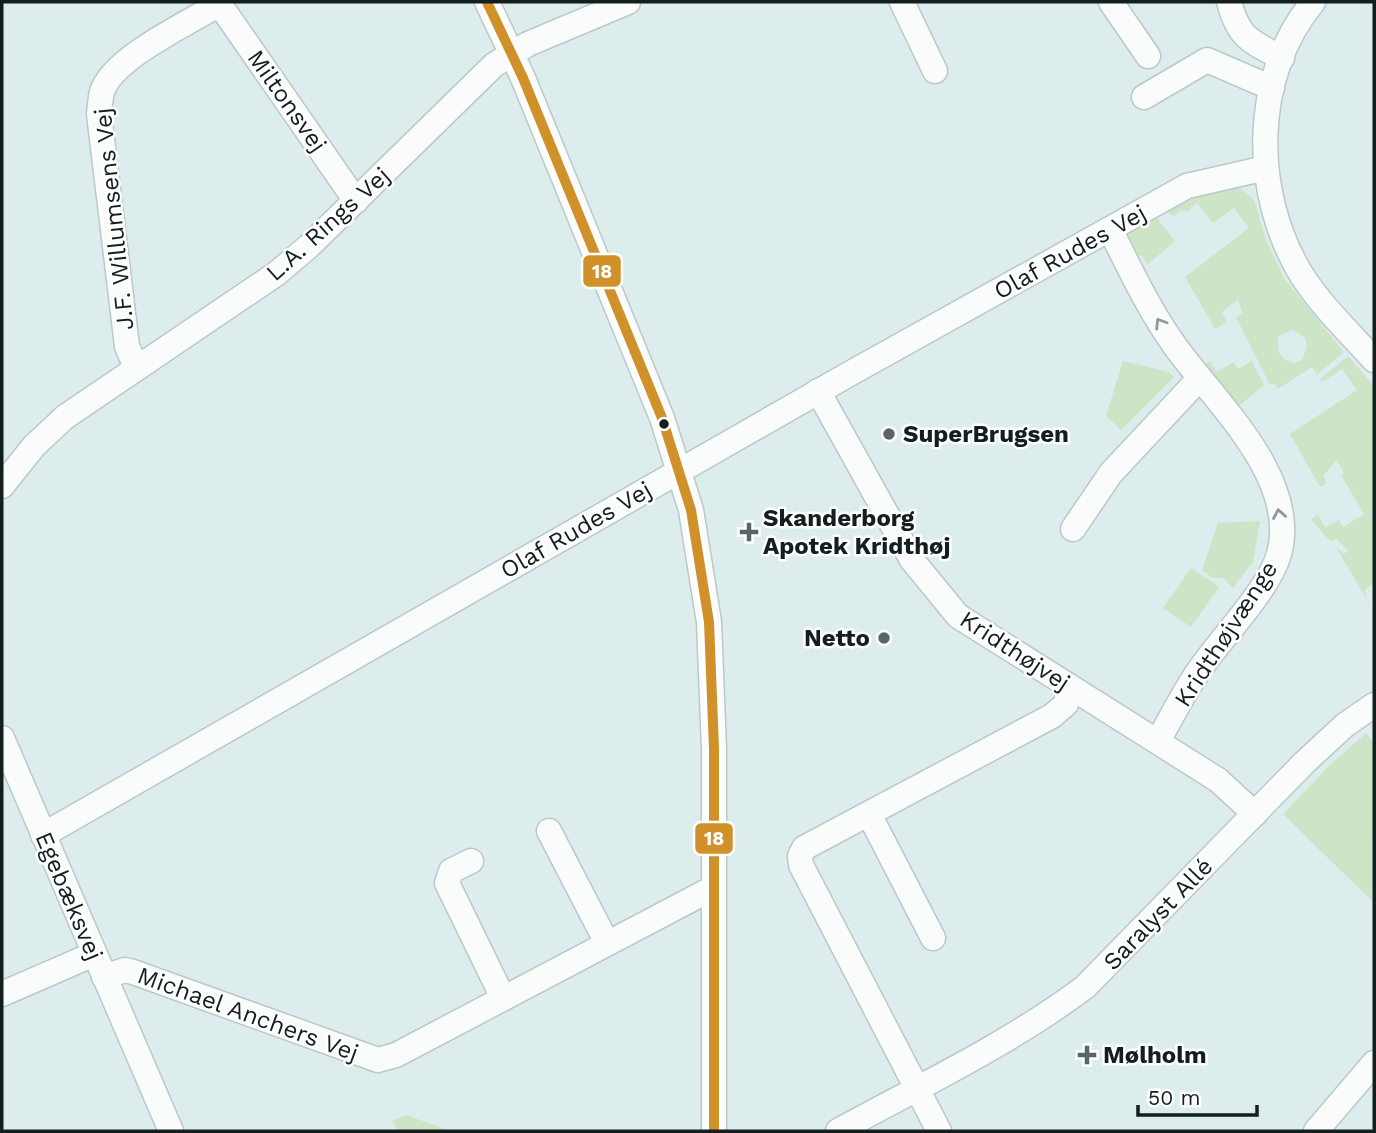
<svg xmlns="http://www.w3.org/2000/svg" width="1376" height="1133" font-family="'Work Sans',sans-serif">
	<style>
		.green { fill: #cde5c6; fill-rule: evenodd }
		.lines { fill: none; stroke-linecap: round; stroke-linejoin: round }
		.minor-casing { stroke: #bbc8c8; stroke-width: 27 }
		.minor { stroke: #fafcfc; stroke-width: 24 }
		.bus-1-casing { stroke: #fff; stroke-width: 16 }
		.bus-1 { stroke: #d0912a; stroke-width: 10 }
		.oneway { stroke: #929898 }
		.bus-dot { fill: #131e1e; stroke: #fff; stroke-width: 2.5 }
		.poi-dot { fill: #5a6666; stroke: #fff; stroke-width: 2.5 }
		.labels { text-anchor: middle; stroke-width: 5; stroke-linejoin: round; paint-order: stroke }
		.street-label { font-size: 24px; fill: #131e1e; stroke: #fff }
		.poi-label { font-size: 24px; font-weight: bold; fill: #131e1e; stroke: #fff; text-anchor: start }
		.line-badge { stroke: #fff; stroke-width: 2.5 }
		.badge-label { font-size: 19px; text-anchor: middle; font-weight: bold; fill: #fff }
	</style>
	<rect width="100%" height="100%" fill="#ddeded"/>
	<!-- green -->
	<g class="green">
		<path d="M1238,187l16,12 12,41 18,38 60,74 -27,23 -5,-8 -34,22 -4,-5 -4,1 -34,-68 6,-4 -4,-14 -16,13 5,10 -12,7 -30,-52 64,-49 -15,-20 -21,15 -16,-20 -9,8h-7l-7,5 -8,-4 31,-16zM1293,330l12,8 2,9 -5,13 -8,3 -9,-3 -6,-7 -1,-17z"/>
		<path d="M1156,217l19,24 -28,24 -5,-10 -8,4 -8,-24z"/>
		<path d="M1348,356l26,30v197l-10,7 6,14 -35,-58 9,8 4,-4 -12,-11 -6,2 -19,-22 7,-4 7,12 14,-7 4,7 21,-13 -23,-39 3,-2 -7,-13 -14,16 4,7 -7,4 -30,-53 67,-44 -15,-21 -20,13 -2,-3z"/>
		<path d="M1123,361l46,11 5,5 -53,53 -15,-14z"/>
		<path d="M1210,361l7,11 17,-10 4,7 14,-8 12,24 -26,22 -35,-42z"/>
		<path d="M1260,521l-7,41 -20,26 -10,-10h-10l-11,-8 16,-47z"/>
		<path d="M1191,568l28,19 -28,40 -28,-19z"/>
		<path d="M1366,733l8,10 -2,158 -89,-87 44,-46z"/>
		<path d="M406,1115l45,16h-53l-6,-10z"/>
	</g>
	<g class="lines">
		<!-- minor casing -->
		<g class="minor-casing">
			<g id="minor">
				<path d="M218,2l138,199"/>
				<path d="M487,2l36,76 139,340 29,92 18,112 5,127v382"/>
				<path d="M902,2l33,69"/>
				<path d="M1111,2l37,54"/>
				<path d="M1229,2c10,36 20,39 53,56"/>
				<path d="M1313,2c-62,75 -61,191 -12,272 20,32 49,59 73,86"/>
				<path d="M1144,97l63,-37 65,28"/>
				<path d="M1110,229c20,40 39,81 65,117 39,55 125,132 104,208 -10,36 -59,85 -81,118 -15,22 -27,46 -40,69"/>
				<path d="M136,368l-9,-22 -28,-232c1,-7 1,-15 3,-22 10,-34 87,-69 117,-88"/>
				<path d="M818,391l94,169 46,56 260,164 37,34"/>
				<path d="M2,486l32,-40 31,-29 211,-143 33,-28 185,-181 34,-21 100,-42"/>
				<path d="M1073,529l38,-56 89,-95"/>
				<path d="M2,738l169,393"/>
				<path d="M869,814l64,124"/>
				<path d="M549,831l58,112"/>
				<path d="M43,835l808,-462 336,-187 79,-18"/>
				<path d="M471,861l-20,10 -4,12 56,115"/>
				<path d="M104,977l21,-7 8,2 245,88 18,-5 317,-167"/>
				<path d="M2,994l92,-40"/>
				<path d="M838,1131c84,-46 171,-87 247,-144l219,-224 41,-38 29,-20"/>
				<path d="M939,1131l-138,-266 -1,-9 4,-8 248,-132 14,-12 3,-18"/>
				<path d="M1316,1131l58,-68"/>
			</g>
		</g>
		<!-- minor -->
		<use href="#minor" class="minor"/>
		<!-- bus-1 casing -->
		<g class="bus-1-casing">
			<path id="bus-1" d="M487,2l36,76 139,340 29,92 18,112 5,127v382"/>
		</g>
		<!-- bus-1 -->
		<use href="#bus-1" class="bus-1"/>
	</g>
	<!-- one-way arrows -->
	<defs><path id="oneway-chevron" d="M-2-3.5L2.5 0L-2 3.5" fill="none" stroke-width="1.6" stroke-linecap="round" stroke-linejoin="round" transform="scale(1.75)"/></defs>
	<g class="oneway">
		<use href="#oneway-chevron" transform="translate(1160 323) rotate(-122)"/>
		<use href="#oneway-chevron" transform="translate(1279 514) rotate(-100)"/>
	</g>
	<!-- markers -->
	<circle class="bus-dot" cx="664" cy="424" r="6"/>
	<g class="poi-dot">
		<circle cx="889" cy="434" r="7"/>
		<path d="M745.5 521.5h7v7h7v7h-7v7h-7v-7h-7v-7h7z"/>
		<circle cx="884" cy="638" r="7"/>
		<path d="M1083.5 1044.5h7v7h7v7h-7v7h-7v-7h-7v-7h7z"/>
	</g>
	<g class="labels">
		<!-- street labels -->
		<g class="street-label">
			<text transform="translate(287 101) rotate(55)" y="8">Miltonsvej</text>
			<text transform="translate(114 219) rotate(-96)" y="8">J.F. Willumsens Vej</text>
			<text transform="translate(328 224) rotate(-42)" y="8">L.A. Rings Vej</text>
			<text transform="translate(1070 252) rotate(-29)" y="8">Olaf Rudes Vej</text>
			<text transform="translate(576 530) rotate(-30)" y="8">Olaf Rudes Vej</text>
			<text transform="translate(1226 634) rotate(-57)" y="8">Kridthøjvænge</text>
			<text transform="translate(1015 651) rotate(33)" y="8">Kridthøjvej</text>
			<text transform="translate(69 896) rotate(67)" y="8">Egebæksvej</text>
			<text transform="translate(1158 914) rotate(-46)" y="8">Saralyst Allé</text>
			<text transform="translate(248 1014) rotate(20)" y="8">Michael Anchers Vej</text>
		</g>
		<!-- poi labels -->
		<g class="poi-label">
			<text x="903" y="442">SuperBrugsen</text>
			<text x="763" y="526">Skanderborg<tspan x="763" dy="28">Apotek Kridthøj</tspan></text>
			<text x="870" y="646" text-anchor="end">Netto</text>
			<text x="1103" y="1063">Mølholm</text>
		</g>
	</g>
	<g class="line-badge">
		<rect x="582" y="254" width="40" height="34" rx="7" fill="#d0912a"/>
		<rect x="694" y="822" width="40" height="33" rx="7" fill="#d0912a"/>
	</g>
	<g class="badge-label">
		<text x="602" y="278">18</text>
		<text x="714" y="845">18</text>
	</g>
	<!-- border -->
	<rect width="1376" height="1133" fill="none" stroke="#131e1e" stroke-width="7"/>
	<!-- scale -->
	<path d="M1138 1105v10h119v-10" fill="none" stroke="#131e1e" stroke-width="3.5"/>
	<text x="1148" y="1105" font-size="21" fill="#131e1e" stroke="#ffffff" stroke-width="5" paint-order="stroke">50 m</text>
</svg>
